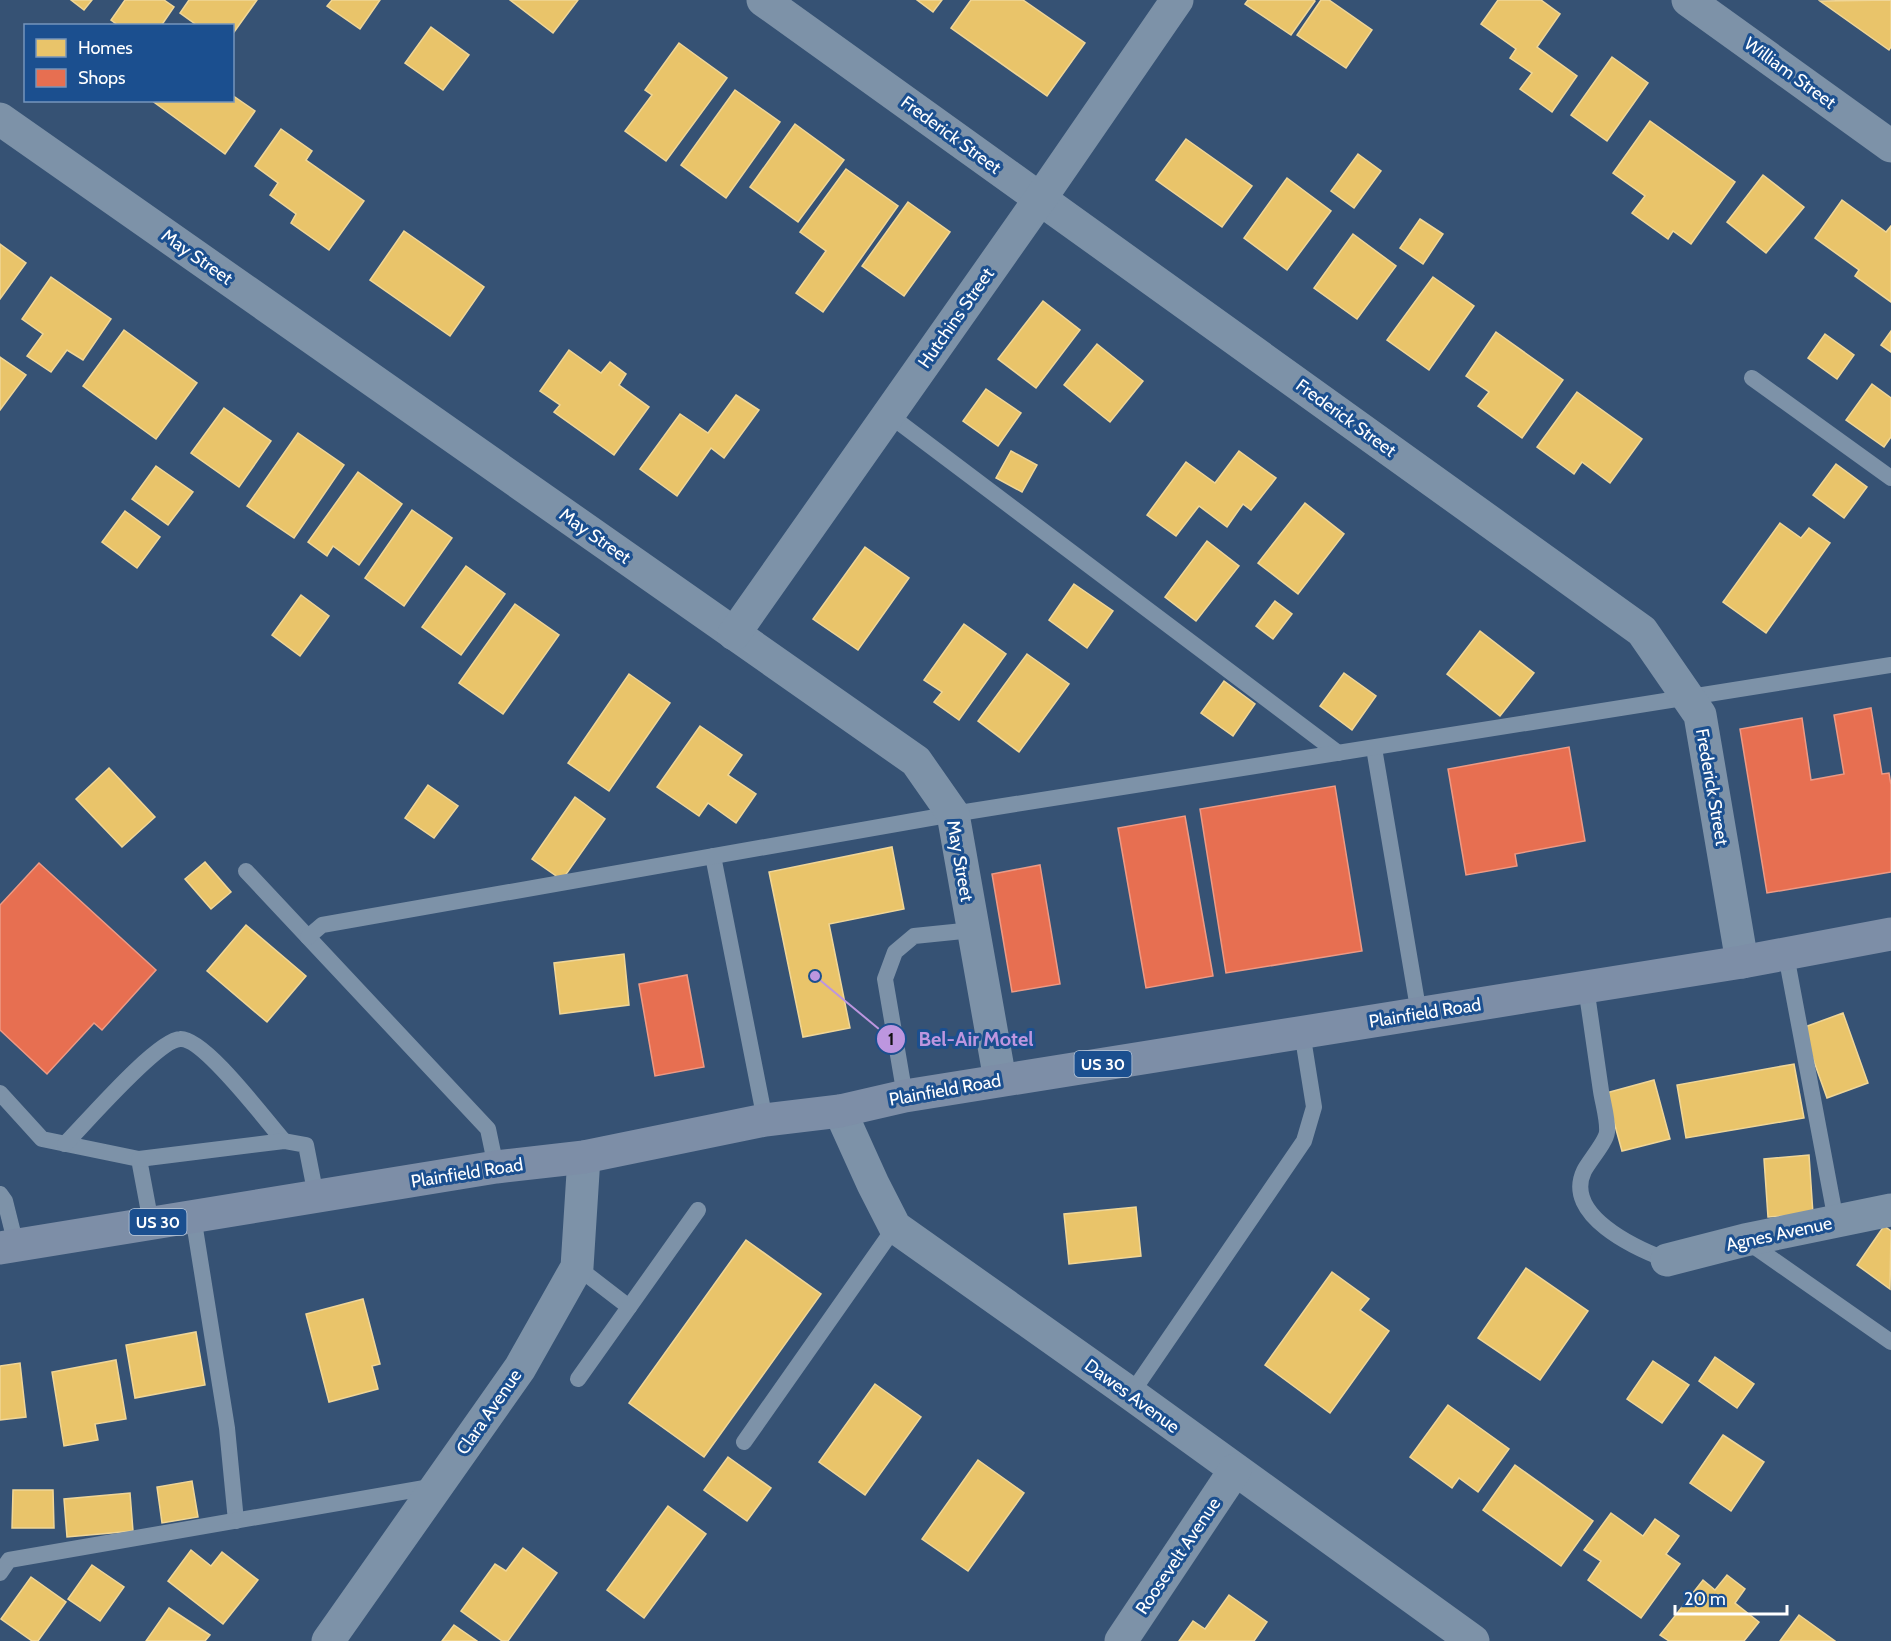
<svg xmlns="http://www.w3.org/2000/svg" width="1891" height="1641" font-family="Cabin,sans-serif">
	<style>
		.homes { fill: #e9c46a; stroke: #f0d697; stroke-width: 1.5 }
		.shops { fill: #e76f51; stroke: #ee9a85; stroke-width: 1.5 }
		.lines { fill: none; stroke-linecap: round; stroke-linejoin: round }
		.lane { stroke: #7d92a8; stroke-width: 16 }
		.street { stroke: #7d92a8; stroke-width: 33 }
		.primary { stroke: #7d8ea7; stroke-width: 33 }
		.labels { text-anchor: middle; stroke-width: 6; stroke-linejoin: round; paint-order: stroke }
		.shield { fill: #1b4f8f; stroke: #bbcadd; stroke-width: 1.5 }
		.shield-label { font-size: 16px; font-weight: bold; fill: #fff }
		.street-label { font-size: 18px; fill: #fff; stroke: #1b4f8f }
		.leader { fill: none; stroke: #bd96df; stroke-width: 2 }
		.callout-dot { fill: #bd96df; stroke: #1b4f8f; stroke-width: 2 }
		.mark-label { font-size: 18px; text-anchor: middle; font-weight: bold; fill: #111 }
		.callout-label { font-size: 20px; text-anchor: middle; font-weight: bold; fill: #bd96df; stroke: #1b4f8f; stroke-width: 6; stroke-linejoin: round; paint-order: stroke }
	</style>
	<rect width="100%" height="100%" fill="#365274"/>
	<!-- homes -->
	<g class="homes">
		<path d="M71,0h21l-8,10z"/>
		<path d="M125,0h39l10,7 -13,19h-42l-8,-6z"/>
		<path d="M189,0h68l-25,35v-9h-34l-18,-13z"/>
		<path d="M332,0h48l-20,29 -33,-23z"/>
		<path d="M510,0h68l-25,33z"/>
		<path d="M917,0h25l-9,12z"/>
		<path d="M971,0h52l62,43 -38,53 -96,-68z"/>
		<path d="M1248,0h66l1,1 -24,34 -46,-31z"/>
		<path d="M1321,0h8l43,30 -26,38 -49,-33z"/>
		<path d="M1498,0h43l19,14 -23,33 40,29 -25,36 -32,-23 12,-16 -22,-15 6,-9 -35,-25z"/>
		<path d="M1891,0v47l-2,3 -69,-49z"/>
		<path d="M431,27l38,28 -26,35 -38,-27z"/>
		<path d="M679,43l48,35 -61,83 -41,-30 27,-36 -7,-5z"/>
		<path d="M1612,57l36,26 -41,58 -36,-26z"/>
		<path d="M735,90l45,32 -54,76 -45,-33z"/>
		<path d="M232,95l23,16 -30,43 -74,-54h81z"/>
		<path d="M1650,121l85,61 -44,62 -18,-13 -5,8 -36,-26 13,-17 -32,-23z"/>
		<path d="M795,124l49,36 -46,62 -48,-35z"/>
		<path d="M281,129l31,22 -6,9 58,41 -35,49 -38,-27 5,-9 -26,-19 8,-12 -23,-17z"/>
		<path d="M1186,139l66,47 -30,41 -66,-47z"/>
		<path d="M1358,154l23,17 -27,37 -23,-17z"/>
		<path d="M846,169l52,37 -75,106 -27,-19 30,-42 -26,-19z"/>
		<path d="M1763,175l41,32 -38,46 -39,-31z"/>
		<path d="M1287,178l44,33 -44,59 -43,-32z"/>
		<path d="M1842,200l44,32 5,-6v76l-36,-26 4,-6 -44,-32z"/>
		<path d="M908,202l42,30 -46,64 -42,-30z"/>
		<path d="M1420,219l23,15 -20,30 -23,-16z"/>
		<path d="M404,231l80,56 -34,49 -80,-56z"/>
		<path d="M1353,234l43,32 -39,53 -43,-31z"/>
		<path d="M0,244l26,19 -26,36z"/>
		<path d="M51,277l60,42 -28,41 -16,-10 -16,22 -24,-16 16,-22 -21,-15z"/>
		<path d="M1433,277l41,29 -45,64 -42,-30z"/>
		<path d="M1043,301l37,29 -44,58 -38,-29z"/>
		<path d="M124,330l73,53 -41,56 -73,-53z"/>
		<path d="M1891,331v21l-10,-7z"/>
		<path d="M1496,332l67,48 -41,58 -44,-32 11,-14 -23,-16z"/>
		<path d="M1825,334l29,21 -17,24 -29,-21z"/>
		<path d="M1097,344l46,37 -33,41 -46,-37z"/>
		<path d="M569,350l32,23 9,-11 16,12 -7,11 30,22 -35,48 -60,-43 6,-7 -20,-14z"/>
		<path d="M0,357l26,18 -26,35z"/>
		<path d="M1872,384l19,14v39l-7,10 -38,-27z"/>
		<path d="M986,389l35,24 -23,33 -35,-25z"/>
		<path d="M1577,392l65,47 -32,44 -28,-21 -8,12 -37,-27z"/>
		<path d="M736,395l23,15 -35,48 -13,-10 -34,48 -37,-27 40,-55 28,19z"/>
		<path d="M224,408l47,33 -32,46 -48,-34z"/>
		<path d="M298,433l46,32 -50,73 -47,-32z"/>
		<path d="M1011,451l26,14 -15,27 -26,-14z"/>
		<path d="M1239,451l37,27 -25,32 -8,-6 -16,23 -28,-21 -23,30 -29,-21 39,-53 29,21z"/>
		<path d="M1836,464l31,23 -23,31 -31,-23z"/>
		<path d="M156,466l37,26 -25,33 -36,-26z"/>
		<path d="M358,472l44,32 -43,61 -26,-19 -6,10 -19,-14z"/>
		<path d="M1305,503l39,31 -46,60 -40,-31z"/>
		<path d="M412,510l40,28 -48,68 -39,-28z"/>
		<path d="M125,511l35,26 -23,31 -35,-26z"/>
		<path d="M1780,523l21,15 8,-10 21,15 -64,90 -43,-31z"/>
		<path d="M1207,541l32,25 -43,55 -31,-24z"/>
		<path d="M865,547l44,31 -51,72 -45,-31z"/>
		<path d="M466,566l39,28 -44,61 -39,-28z"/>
		<path d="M1074,584l39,27 -26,37 -38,-28z"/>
		<path d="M301,595l28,21 -29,40 -28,-21z"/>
		<path d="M1275,601l17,13 -19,25 -17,-13z"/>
		<path d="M515,604l44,31 -56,79 -44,-31z"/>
		<path d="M964,624l42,30 -47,66 -25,-18 8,-10 -18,-12z"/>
		<path d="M1480,631l54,42 -34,43 -53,-42z"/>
		<path d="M1027,654l42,30 -50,68 -41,-31z"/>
		<path d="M1344,673l32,23 -24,34 -32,-24z"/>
		<path d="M629,674l41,29 -61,88 -41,-28z"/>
		<path d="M1224,681l31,23 -22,32 -32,-23z"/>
		<path d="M700,726l42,29 -14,20 28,19 -20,29 -28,-20 -9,13 -42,-29z"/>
		<path d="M109,768l46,49 -33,30 -46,-48z"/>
		<path d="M428,785l30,21 -24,32 -29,-20z"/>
		<path d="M575,797l30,22 -43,61 -30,-21z"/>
		<path d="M892,847l12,62 -75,15 21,104 -47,9 -34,-165z"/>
		<path d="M205,862l26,30 -20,17 -26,-30z"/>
		<path d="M246,925l60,51 -39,46 -60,-51z"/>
		<path d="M624,954l5,51 -69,9 -6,-51z"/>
		<path d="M1843,1013l25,70 -41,15 -25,-70z"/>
		<path d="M1794,1064l10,54 -118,20 -9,-53z"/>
		<path d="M1654,1080l16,59 -48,12 -16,-58z"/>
		<path d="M1809,1155l4,59 -45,3 -4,-58z"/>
		<path d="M1136,1207l5,49 -72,8 -5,-50z"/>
		<path d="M1884,1226l7,5 -1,58 -33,-24z"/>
		<path d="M746,1240l75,54 -117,163 -75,-54z"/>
		<path d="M1526,1268l62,43 -48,69 -62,-42z"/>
		<path d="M1332,1272l37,27 -9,11 29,21 -59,82 -65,-48z"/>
		<path d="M363,1299l17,65 -8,2 6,23 -49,13 -23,-88z"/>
		<path d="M196,1332l9,53 -70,13 -9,-53z"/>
		<path d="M1715,1357l39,27 -17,24 -38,-27z"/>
		<path d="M116,1360l10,59 -31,5 3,16 -34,6 -12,-74z"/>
		<path d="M1653,1361l36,24 -27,38 -35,-24z"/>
		<path d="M20,1363l6,54 -26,3v-54z"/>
		<path d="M875,1384l46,33 -56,78 -46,-33z"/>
		<path d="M1448,1405l61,44 -31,43 -19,-14 -7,10 -42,-31z"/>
		<path d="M1723,1435l41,27 -33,49 -41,-28z"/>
		<path d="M728,1457l43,31 -24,33 -43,-31z"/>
		<path d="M978,1460l46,33 -56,78 -46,-32z"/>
		<path d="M1515,1465l78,56 -32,45 -78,-56z"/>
		<path d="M192,1481l6,36 -36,6 -5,-36z"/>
		<path d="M13,1490h40l1,38h-42z"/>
		<path d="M130,1493l3,38 -66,6 -3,-38z"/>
		<path d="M668,1506l38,28 -62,84 -37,-28z"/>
		<path d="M1611,1513l32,23 12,-17 24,17 -13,18 14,10 -39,54 -53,-38 13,-19 -17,-11z"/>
		<path d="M523,1548l34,25 -49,68h-6l-41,-30 34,-47 11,7z"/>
		<path d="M191,1550l20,16 11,-14 36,28 -35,44 -55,-43z"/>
		<path d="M92,1565l32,22 -24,34 -32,-22z"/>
		<path d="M1727,1575l18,14 -10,14 24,19 -15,19h-75l-9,-6 43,-55 12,10z"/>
		<path d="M31,1577l35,25 -28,39h-6l-31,-22z"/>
		<path d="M1229,1595l38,27 -13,19h-75l14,-20 12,8z"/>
		<path d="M169,1608l41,27 -5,6h-59z"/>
		<path d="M1799,1615l36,26h-55z"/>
		<path d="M454,1625l23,16h-35z"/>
	</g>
	<!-- shops -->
	<g class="shops">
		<path d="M1871,708l11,66 7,-1 2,12v87l-124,21 -27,-164 62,-11 9,62 33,-6 -10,-59z"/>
		<path d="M1569,747l16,94 -70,13 2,12 -51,9 -18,-106z"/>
		<path d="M1335,786l27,165 -136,22 -26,-164z"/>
		<path d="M1185,816l28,160 -67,12 -28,-160z"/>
		<path d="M39,863l117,107 -54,60 -8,-7 -47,51 -47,-44v-125z"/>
		<path d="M1040,865l20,119 -48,8 -20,-118z"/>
		<path d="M687,975l17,92 -49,9 -16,-92z"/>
	</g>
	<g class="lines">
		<!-- lane -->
		<g class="lane">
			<path d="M1752,378l139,100"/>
			<path d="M888,414l450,339"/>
			<path d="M1374,748l45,266"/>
			<path d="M713,856l52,264"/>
			<path d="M246,871l242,258 8,38"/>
			<path d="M308,937l14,-12 631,-111 938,-149"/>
			<path d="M1786,955l50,266"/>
			<path d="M1586,987c5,35 10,70 15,104 2,13 7,29 6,41 -1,10 -18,29 -23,39 -21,44 51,77 83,89"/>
			<path d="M0,1093l42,46 97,20 12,64"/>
			<path d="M905,1096l-20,-117 10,-27 19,-16 59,-6"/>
			<path d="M65,1144c20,-20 92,-104 115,-105 24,-2 86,82 104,102"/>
			<path d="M139,1159l145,-18 22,4 10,51"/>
			<path d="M0,1194l5,7 11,44"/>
			<path d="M193,1216l34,212 9,93"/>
			<path d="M1745,1240l146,102"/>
			<path d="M577,1267l52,40"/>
			<path d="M578,1379l120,-169"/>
			<path d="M1131,1394l173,-253 10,-34 -12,-75"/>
			<path d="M744,1442l151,-215"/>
			<path d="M0,1573l9,-13 427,-74"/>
		</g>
		<!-- street -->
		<g class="street">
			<path d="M763,0l879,631 58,84 42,247"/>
			<path d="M1688,0l203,146"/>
			<path d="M0,119l916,642 37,53 47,266"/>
			<path d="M734,634l306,-435 137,-199"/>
			<path d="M840,1111l33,73 22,43 236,167 342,247"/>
			<path d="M1667,1260l78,-20 146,-30"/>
			<path d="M328,1641l192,-273 57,-101 7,-110"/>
			<path d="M1121,1641l114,-171"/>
		</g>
		<!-- primary -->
		<path class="primary" d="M0,1248l496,-81 88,-10 181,-37 75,-9 65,-15 837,-134 149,-28"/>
	</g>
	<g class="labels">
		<!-- shield labels -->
		<g class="shield">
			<rect x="1074.5" y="1051" width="57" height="26" rx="4.5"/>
			<rect x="129.5" y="1209" width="57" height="26" rx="4.5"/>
		</g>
		<g class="shield-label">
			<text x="1103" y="1070">US 30</text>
			<text x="158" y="1228">US 30</text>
		</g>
		<!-- street labels -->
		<g class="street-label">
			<text transform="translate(1790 73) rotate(36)" y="6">William Street</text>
			<text transform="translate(951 135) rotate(36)" y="6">Frederick Street</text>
			<text transform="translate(197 257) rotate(35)" y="6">May Street</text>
			<text transform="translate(956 318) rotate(-55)" y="6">Hutchins Street</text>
			<text transform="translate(1346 418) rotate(36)" y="6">Frederick Street</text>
			<text transform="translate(595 536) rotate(35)" y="6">May Street</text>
			<text transform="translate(1712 787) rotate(80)" y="6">Frederick Street</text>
			<text transform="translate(960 861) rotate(80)" y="6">May Street</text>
			<text transform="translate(1425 1013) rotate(-9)" y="6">Plainfield Road</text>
			<text transform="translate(945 1090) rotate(-10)" y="6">Plainfield Road</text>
			<text transform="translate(467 1173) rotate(-9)" y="6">Plainfield Road</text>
			<text transform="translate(1779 1234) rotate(-12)" y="6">Agnes Avenue</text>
			<text transform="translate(1132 1396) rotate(36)" y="6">Dawes Avenue</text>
			<text transform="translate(489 1412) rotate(-55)" y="6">Clara Avenue</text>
			<text transform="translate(1178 1556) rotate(-56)" y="6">Roosevelt Avenue</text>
		</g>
	</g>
	<!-- callouts -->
	<path class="leader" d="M815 976L891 1039"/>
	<g class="callout-dot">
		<circle cx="815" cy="976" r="6"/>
		<circle cx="891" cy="1039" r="15"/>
	</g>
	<g class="mark-label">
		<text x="891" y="1045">1</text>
	</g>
	<g class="callout-label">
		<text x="976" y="1046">Bel-Air Motel</text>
	</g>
	<!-- legend -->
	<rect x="24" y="24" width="210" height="78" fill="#1b4f8f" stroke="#7695bc" stroke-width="1.5"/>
	<rect x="36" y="39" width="30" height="18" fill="#e9c46a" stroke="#7695bc" stroke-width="1.5"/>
	<text x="78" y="54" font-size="18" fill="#ffffff">Homes</text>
	<rect x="36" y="69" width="30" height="18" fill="#e76f51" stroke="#7695bc" stroke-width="1.5"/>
	<text x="78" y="84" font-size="18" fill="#ffffff">Shops</text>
	<!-- scale -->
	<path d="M1675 1605v9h112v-9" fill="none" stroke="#ffffff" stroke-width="3"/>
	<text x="1684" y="1605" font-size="18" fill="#ffffff" stroke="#1b4f8f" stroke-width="4.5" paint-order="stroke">20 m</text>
</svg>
